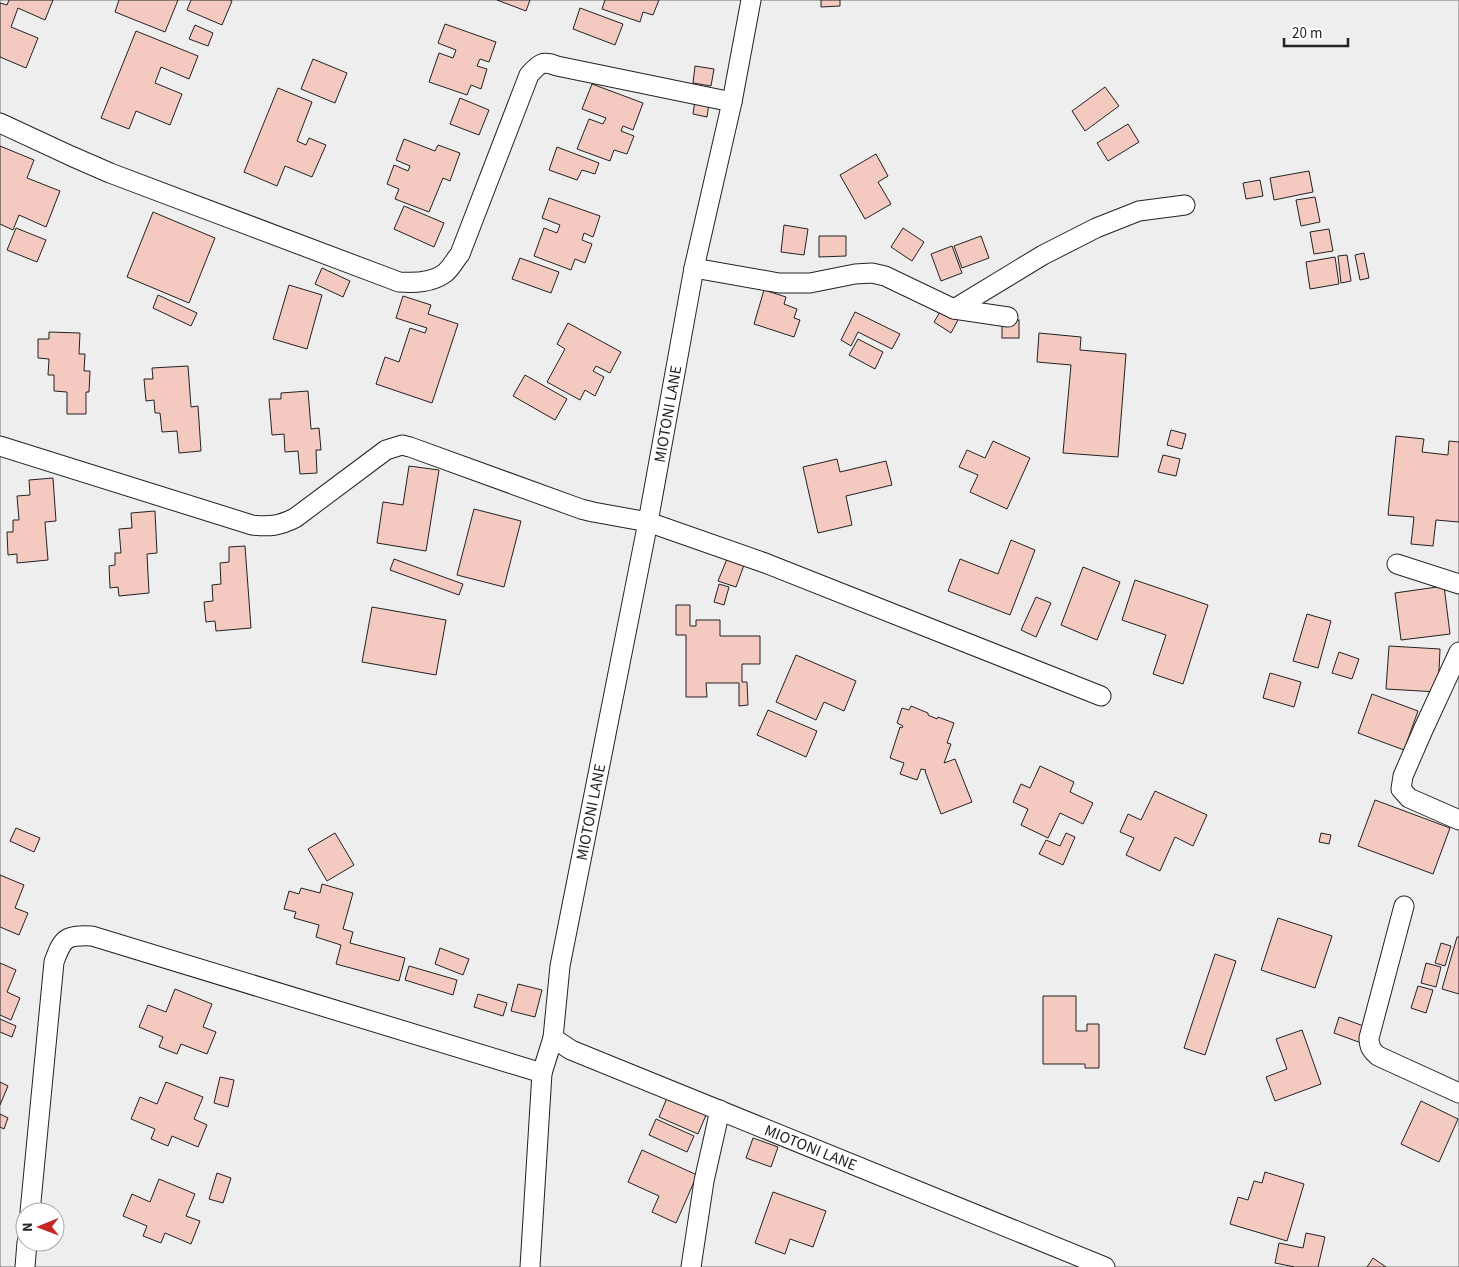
<svg xmlns="http://www.w3.org/2000/svg" width="1459" height="1267" font-family="'Source Sans 3',sans-serif">
	<style>
		.green { fill: #eee; stroke: #6f6f6f; fill-rule: evenodd }
		.building { fill: #f3c9c0; stroke: #222 }
		.lines { fill: none; stroke-linecap: round; stroke-linejoin: round }
		.minor-casing { stroke: #222; stroke-width: 21 }
		.minor { stroke: #fff; stroke-width: 19 }
		.labels { text-anchor: middle; stroke-width: 4; stroke-linejoin: round; paint-order: stroke }
		.street-label { font-size: 16px; fill: #222; stroke: #fff }
	</style>
	<rect width="100%" height="100%" fill="#fff"/>
	<!-- green -->
	<path class="green" d="M0,0h1459v1267h-1459zM25,1212h30v30h-30z"/>
	<!-- building -->
	<g class="building">
		<path d="M9,0h44l-8,20 -27,-12 -7,19 27,11 -12,30 -26,-11v-54l7,2z"/>
		<path d="M119,0h59l-13,32 -50,-20z"/>
		<path d="M191,0h39l2,1 -10,24 -35,-15z"/>
		<path d="M497,0h33l-4,11z"/>
		<path d="M605,0h54l-6,15 -10,-3 -3,10 -38,-13z"/>
		<path d="M821,0h19v6l-19,1z"/>
		<path d="M580,8l43,16 -8,21 -42,-16z"/>
		<path d="M445,24l51,18 -7,20 -9,-3 -3,7 10,3 -6,20 -10,-4 -4,10 -38,-13 10,-29 14,5 3,-8 -18,-7z"/>
		<path d="M195,25l18,8 -5,13 -19,-7z"/>
		<path d="M136,31l62,25 -9,23 -28,-12 -6,16 27,11 -12,31 -34,-14 -7,18 -28,-11z"/>
		<path d="M313,59l34,14 -12,30 -34,-14z"/>
		<path d="M695,66l19,3 -3,17 -18,-3z"/>
		<path d="M592,84l51,19 -10,27 -10,-4 -2,5 13,5 -7,18 -13,-4 -4,11 -33,-12 12,-30 14,5 3,-6 -24,-9z"/>
		<path d="M1105,87l14,19 -34,25 -13,-20z"/>
		<path d="M278,88l34,14 -15,39 9,4 3,-7 17,7 -14,32 -27,-11 -8,20 -33,-14z"/>
		<path d="M460,98l29,12 -10,25 -29,-11z"/>
		<path d="M695,100l14,3 -2,14 -14,-3z"/>
		<path d="M1128,124l11,18 -31,19 -11,-18z"/>
		<path d="M404,139l31,12 3,-6 22,8 -10,28 -7,-3 -14,34 -34,-13 4,-10 -12,-5 7,-19 14,6 2,-5 -14,-6z"/>
		<path d="M0,146l34,14 -7,18 33,13 -14,36 -27,-12 -6,15 -13,-6z"/>
		<path d="M557,147l42,16 -4,11 -13,-4 -5,10 -28,-10z"/>
		<path d="M876,154l12,22 -10,6 13,22 -26,15 -25,-44z"/>
		<path d="M1309,171l4,21 -39,8 -4,-22z"/>
		<path d="M1260,180l3,16 -17,3 -3,-16z"/>
		<path d="M1315,197l5,25 -19,4 -5,-26z"/>
		<path d="M549,198l51,18 -7,21 -9,-4 -2,7 10,4 -7,19 -10,-4 -4,11 -37,-14 10,-28 13,5 3,-8 -18,-7z"/>
		<path d="M404,206l40,17 -10,24 -40,-18z"/>
		<path d="M153,212l62,26 -26,65 -62,-26z"/>
		<path d="M784,225l24,4 -4,26 -23,-3z"/>
		<path d="M16,228l30,12 -9,22 -30,-12z"/>
		<path d="M903,228l21,14 -12,19 -21,-14z"/>
		<path d="M1329,229l4,22 -19,3 -4,-22z"/>
		<path d="M819,236h27v20l-27,1z"/>
		<path d="M981,236l8,22 -27,10 -8,-22z"/>
		<path d="M952,246l10,27 -21,8 -10,-27z"/>
		<path d="M1364,253l5,25 -9,2 -5,-25z"/>
		<path d="M1347,255l4,26 -10,2 -3,-27z"/>
		<path d="M1335,257l4,27 -29,5 -4,-27z"/>
		<path d="M520,258l39,14 -8,21 -39,-14z"/>
		<path d="M322,268l28,13 -7,16 -28,-13z"/>
		<path d="M289,285l33,10 -15,54 -34,-10z"/>
		<path d="M764,290l22,7 -2,7 13,5 -3,9 6,2 -6,17 -40,-13z"/>
		<path d="M158,295l39,18 -6,13 -38,-18z"/>
		<path d="M403,296l28,9 -3,9 30,10 -26,79 -56,-19 9,-27 14,5 11,-34 15,5 2,-5 -31,-10z"/>
		<path d="M943,307l16,11 -8,15 -17,-11z"/>
		<path d="M855,312l45,22 -8,15 -34,-17 -7,14 -10,-6z"/>
		<rect x="1002" y="320" width="17" height="18"/>
		<path d="M568,323l53,29 -11,21 -14,-7 -3,5 11,6 -9,19 -10,-6 -5,10 -33,-18 18,-33 -8,-5z"/>
		<path d="M49,332l31,1 -1,21h6l-1,17h6l-1,21h-3v22h-19v-22l-13,-1v-16h-6l1,-16 -11,-1v-19h11z"/>
		<path d="M1039,333l42,4 -1,13 46,4 -8,103 -55,-4 8,-88 -34,-3z"/>
		<path d="M858,339l25,13 -8,17 -26,-14z"/>
		<path d="M188,366l3,41 7,-1 3,45 -22,2 -2,-22 -15,1 -2,-19h-5l-1,-13 -8,1 -2,-22h9l-1,-11z"/>
		<path d="M525,375l42,24 -12,21 -42,-24z"/>
		<path d="M308,391l3,38 8,-1 2,22h-5l1,23 -17,1 -2,-23 -13,1 -1,-18 -12,1 -3,-36h12v-6z"/>
		<path d="M1171,430l15,4 -4,15 -15,-4z"/>
		<path d="M1396,436l28,3 -2,13 26,3 1,-14 10,1v80l-23,-2 -3,26 -22,-2 3,-27 -26,-2z"/>
		<path d="M993,441l37,17 -23,51 -37,-17 8,-17 -19,-8 8,-17 18,8z"/>
		<path d="M1163,455l17,4 -4,17 -18,-4z"/>
		<path d="M837,459l3,13 46,-11 6,24 -46,11 6,29 -34,8 -15,-66z"/>
		<path d="M409,466l30,4 -13,81 -49,-8 6,-41 20,3z"/>
		<path d="M53,478l3,43 -11,1 3,38 -31,3v-9l-9,1 -1,-23h6v-12h6l-2,-24 13,-1 -1,-15z"/>
		<path d="M474,509l47,12 -17,66 -47,-12z"/>
		<path d="M155,511l2,42 -10,1 2,39 -30,3 -1,-9 -8,1 -1,-22 6,-1v-12h6l-2,-24 13,-1 -1,-15z"/>
		<path d="M1011,540l24,10 -25,65 -62,-24 12,-32 38,15z"/>
		<path d="M245,546l6,82 -35,3 -1,-10 -9,1 -2,-20 9,-1 -1,-16 9,-1 -1,-21 9,-1v-15z"/>
		<path d="M394,559l69,25 -4,11 -69,-25z"/>
		<path d="M727,559l17,6 -8,22 -18,-6z"/>
		<path d="M1083,567l37,15 -23,58 -36,-15z"/>
		<path d="M1135,580l73,25 -25,79 -30,-10 13,-39 -44,-15z"/>
		<path d="M719,584l10,3 -5,18 -10,-3z"/>
		<path d="M1444,586l6,48 -49,6 -6,-47z"/>
		<path d="M1036,597l15,6 -15,34 -15,-7z"/>
		<path d="M676,605h14v21h6v-6h24v16h40v28h-18v18h5l1,23 -9,1v-23h-33l1,14h-21v-62h-10z"/>
		<path d="M372,607l74,13 -10,55 -74,-13z"/>
		<path d="M1307,614l24,7 -13,47 -25,-7z"/>
		<path d="M1389,646l51,3 -2,43 -52,-3z"/>
		<path d="M1339,652l20,7 -7,20 -20,-6z"/>
		<path d="M796,655l60,26 -12,30 -20,-9 -8,18 -40,-18z"/>
		<path d="M1270,673l31,9 -7,25 -31,-9z"/>
		<path d="M1372,694l46,17 -14,39 -46,-17z"/>
		<path d="M911,706l17,7v2l9,4 1,-2 16,6 -7,20 4,1 -7,19 11,-4 17,43 -31,12 -16,-43 1,-1 -5,-1 -4,11 -17,-6 4,-11 -14,-5 10,-31 2,1 1,-2 -6,-3 5,-15 7,2z"/>
		<path d="M768,710l49,21 -11,26 -49,-22z"/>
		<path d="M1040,766l34,16 -4,10 23,11 -10,21 -23,-11 -12,25 -27,-13 7,-16 -15,-7 8,-18 9,4z"/>
		<path d="M1155,791l52,24 -14,31 -18,-9 -15,34 -34,-16 8,-17 -14,-6 8,-18 13,6z"/>
		<path d="M1375,800l75,28 -17,46 -75,-28z"/>
		<path d="M16,828l24,10 -6,14 -24,-11z"/>
		<path d="M335,833l19,32 -27,16 -19,-32z"/>
		<path d="M1066,833l9,4 -12,28 -24,-11 7,-14 14,6z"/>
		<path d="M1321,833l10,2 -2,9 -10,-2z"/>
		<path d="M0,875l24,10 -9,23 13,5 -9,22 -19,-8z"/>
		<path d="M322,884l31,9 -10,36 10,3 -3,11 55,15 -6,23 -63,-17 5,-19 -25,-8 3,-12 -25,-7 2,-6 -12,-3 5,-18 10,3 2,-6 19,5z"/>
		<path d="M1278,918l54,18 -17,52 -54,-18z"/>
		<path d="M1457,937h2v57l-17,-5z"/>
		<path d="M1441,943l10,3 -6,20 -10,-3z"/>
		<path d="M440,948l29,11 -6,16 -28,-11z"/>
		<path d="M1215,954l21,7 -31,94 -21,-7z"/>
		<path d="M0,963l16,7 -9,22 13,6 -9,22 -11,-5z"/>
		<path d="M1426,963l15,4 -5,20 -15,-4z"/>
		<path d="M409,966l48,14 -4,15 -48,-15z"/>
		<path d="M518,984l24,6 -7,27 -24,-6z"/>
		<path d="M1418,986l15,4 -7,23 -15,-5z"/>
		<path d="M175,989l37,15 -9,23 13,5 -9,22 -26,-10 -4,10 -18,-7 4,-10 -24,-10 9,-22 18,7z"/>
		<path d="M478,994l29,9 -4,13 -29,-9z"/>
		<path d="M1043,996h33v35h11v-7h12v44h-14v-4h-42z"/>
		<path d="M1339,1017l30,11 -5,16 -30,-11z"/>
		<path d="M0,1019l16,7 -4,11 -12,-5z"/>
		<path d="M1302,1030l19,54 -46,17 -9,-24 21,-8 -11,-30z"/>
		<path d="M220,1077l14,3 -6,27 -14,-4z"/>
		<path d="M0,1082l8,4 -8,19z"/>
		<path d="M166,1082l37,15 -9,22 13,6 -9,22 -26,-11 -4,10 -17,-7 4,-10 -24,-10 9,-22 17,7z"/>
		<path d="M667,1098l39,17 -8,19 -39,-17z"/>
		<path d="M1421,1101l37,18 -19,43 -38,-18z"/>
		<path d="M0,1114l8,4 -4,11 -4,-2z"/>
		<path d="M656,1119l38,17 -7,16 -38,-17z"/>
		<path d="M753,1138l25,9 -7,20 -25,-9z"/>
		<path d="M642,1150l55,25 -21,48 -24,-11 7,-16 -31,-14z"/>
		<path d="M1265,1172l39,12 -17,57 -57,-17 8,-27 10,3 6,-19 8,2z"/>
		<path d="M217,1173l14,5 -8,25 -14,-4z"/>
		<path d="M159,1179l36,15 -9,22 14,5 -9,23 -26,-11 -4,10 -18,-7 4,-10 -24,-10 9,-22 18,8z"/>
		<path d="M773,1192l53,19 -13,36 -23,-8 -5,15 -30,-11z"/>
		<path d="M1306,1233l19,4 -7,30h-23l-20,-4 4,-20 24,5z"/>
		<path d="M1373,1258l13,9h-19z"/>
	</g>
	<g class="lines">
		<!-- minor casing -->
		<g class="minor-casing">
			<g id="minor">
				<path d="M751,0l-19,102 -38,166 -46,254 -88,444 -7,72 18,12 534,217"/>
				<path d="M0,123l71,33 39,17 289,109c15,1 33,1 46,-9 6,-5 10,-13 15,-19l69,-179c10,-11 13,-15 28,-9l175,36"/>
				<path d="M694,268l85,15h31l45,-9 17,-1 13,3 69,33 54,8"/>
				<path d="M954,309l89,-54 53,-27 43,-17 46,-6"/>
				<path d="M0,446l252,79c17,2 27,1 43,-7l91,-68 16,-5 8,2 171,62 12,3 55,10 117,41 336,133"/>
				<path d="M1397,564l62,20"/>
				<path d="M1459,652l-36,78 -20,46 -2,13 8,9 50,22"/>
				<path d="M1404,906l-35,132c0,9 3,13 9,18l81,37"/>
				<path d="M30,1212l24,-250c9,-25 12,-27 38,-26l450,137"/>
				<path d="M25,1267l2,-25"/>
				<path d="M530,1267l12,-194 11,-35"/>
				<path d="M691,1267l13,-86 16,-71"/>
			</g>
		</g>
		<!-- minor -->
		<use href="#minor" class="minor"/>
	</g>
	<g class="labels">
		<!-- street labels -->
		<g class="street-label">
			<text transform="translate(667 414) rotate(-80)" y="6">MIOTONI LANE</text>
			<text transform="translate(590 812) rotate(-79)" y="6">MIOTONI LANE</text>
			<text transform="translate(811 1147) rotate(22)" y="6">MIOTONI LANE</text>
		</g>
	</g>
	<!-- north arrow -->
	<g transform="translate(40 1227) rotate(269)"><circle r="24" fill="#ffffff" stroke="#a7a7a7"/>
	<path d="M0-4L9 19L0 12L-9 19Z" fill="#c62828"/>
	<text y="-8" font-size="14" font-weight="bold" text-anchor="middle" fill="#222222">N</text>
	</g>
	<!-- scale -->
	<path d="M1284 38v8h64v-8" fill="none" stroke="#222222" stroke-width="2.5"/>
	<text x="1292" y="38" font-size="15" fill="#222222" stroke="#ffffff" stroke-width="4" paint-order="stroke">20 m</text>
</svg>
